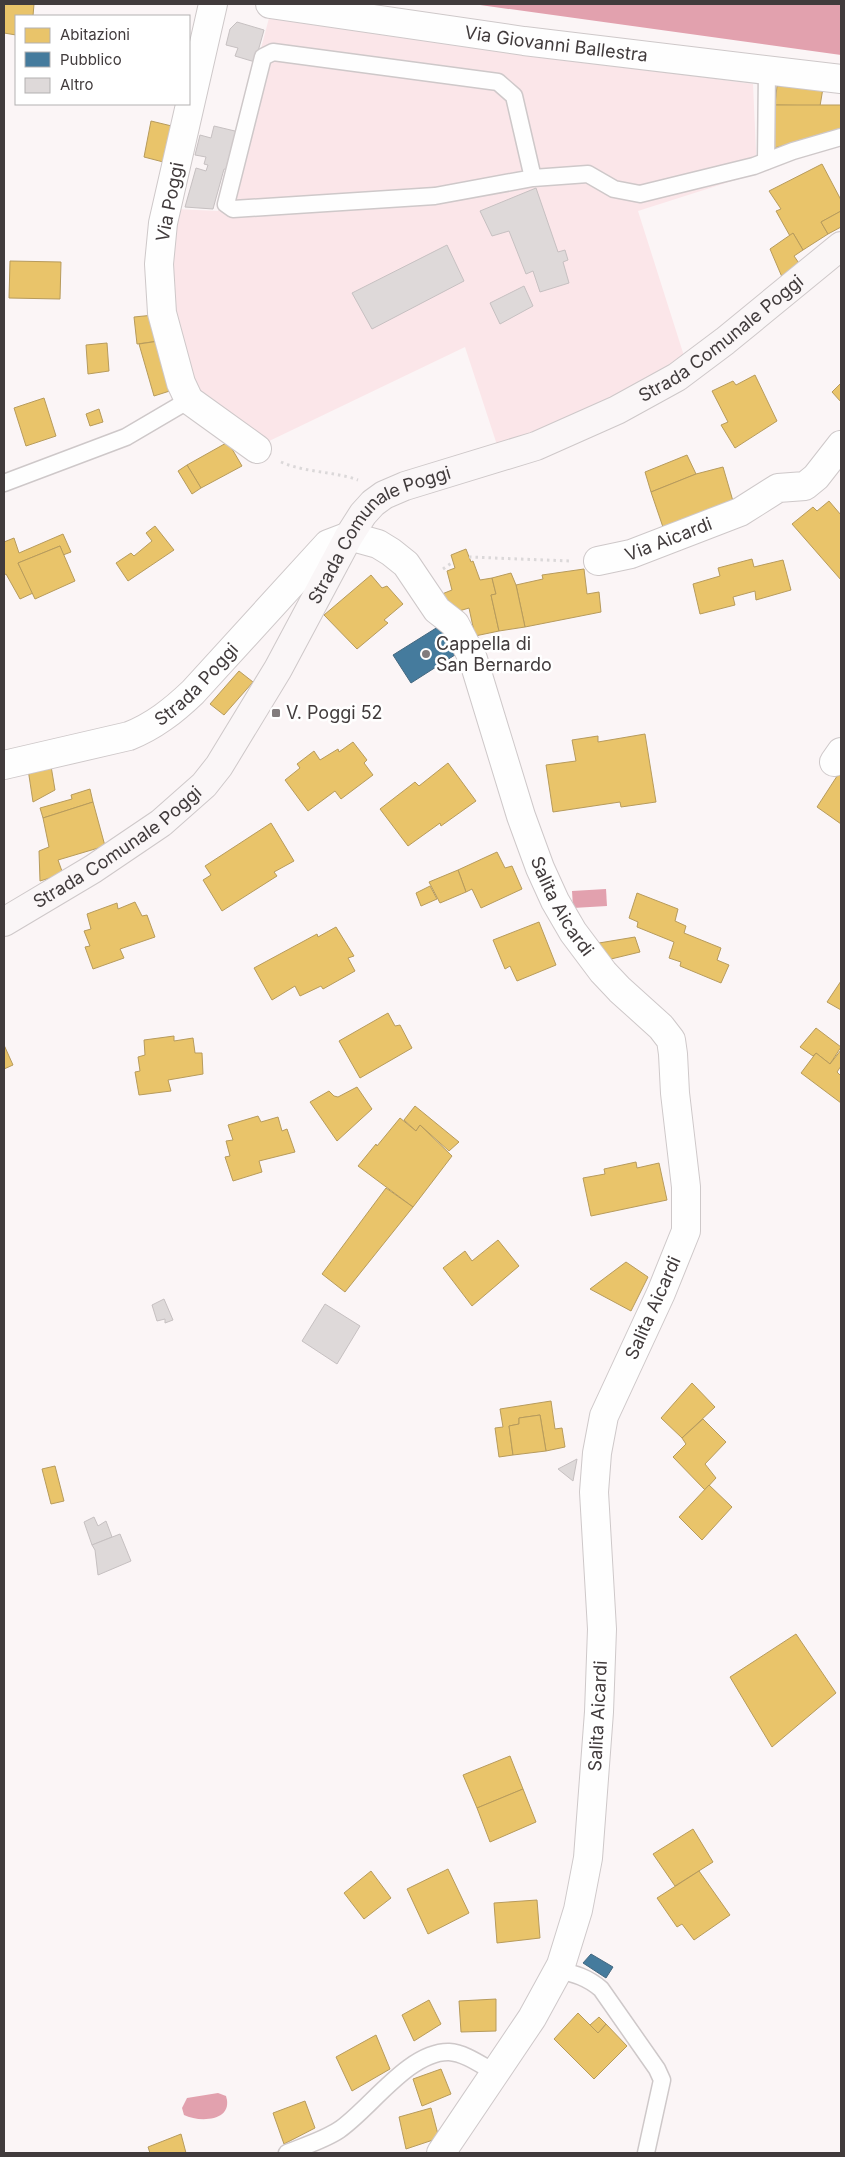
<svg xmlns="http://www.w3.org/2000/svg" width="845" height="2157" font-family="Inter,sans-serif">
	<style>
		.green { fill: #fbe6e9 }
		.water { fill: #e2a1ae }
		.homes { fill: #e9c46a; stroke: #b79b5c }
		.public { fill: #457b9d; stroke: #446880 }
		.building { fill: #ded9d9; stroke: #c6c0c1 }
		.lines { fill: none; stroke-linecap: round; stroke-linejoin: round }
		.lane-casing { stroke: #cec8c9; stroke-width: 19 }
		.street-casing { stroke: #cec8c9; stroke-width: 30 }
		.secondary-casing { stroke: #cec8c9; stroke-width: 30 }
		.path { stroke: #dbd8d9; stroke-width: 3; stroke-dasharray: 2.5 4; stroke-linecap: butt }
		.lane { stroke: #fefefe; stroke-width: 16 }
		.street { stroke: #fefefe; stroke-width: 28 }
		.secondary { stroke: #faf6f7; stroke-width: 28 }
		.poi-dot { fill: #827c7d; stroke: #fff; stroke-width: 2 }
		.labels { text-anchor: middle; stroke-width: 5; stroke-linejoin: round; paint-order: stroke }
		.street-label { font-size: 18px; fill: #413b3c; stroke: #fff }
		.poi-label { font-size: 18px; fill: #413b3c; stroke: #fff; text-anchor: start }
	</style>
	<rect width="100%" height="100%" fill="#fbf5f6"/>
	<!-- green -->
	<path class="green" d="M269,18l484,66 4,89 -119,38 47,148 -38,25 -149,64 -33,-101 -200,96 -73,-50 -11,-31 -13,-98 7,-55 43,2z"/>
	<!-- water -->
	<g class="water">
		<path d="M473,4h368v51z"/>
		<path d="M606,889l1,17 -34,2 -1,-17z"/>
		<path d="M218,2093l8,3c8,25 -26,27 -42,19l-2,-7 5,-10z"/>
	</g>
	<!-- homes -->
	<g class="homes">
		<path d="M4,4h30l-1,12h-17v19l-12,-2z"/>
		<path d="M777,86l46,2 -3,18 -45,-1z"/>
		<path d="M775,105h66v26l-67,17z"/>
		<path d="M151,121l29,7 -9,36 -27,-7z"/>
		<path d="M822,164l19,36v11l-20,11 7,12 -25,16 -10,-17 -3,3 -14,-25 5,-2 -12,-18z"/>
		<path d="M841,211v16l-13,7 -7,-12z"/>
		<path d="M793,233l10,17 -9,6 9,13 -18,15 -15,-35z"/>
		<path d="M10,261l51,1 -1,37 -51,-1z"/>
		<path d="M154,315l5,26 -22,3 -3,-27z"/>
		<path d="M159,341l17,48 -22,7 -15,-52z"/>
		<path d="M107,343l2,28 -21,3 -2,-29z"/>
		<path d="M755,375l22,46 -42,27 -14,-23 7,-3 -16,-31 21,-10 3,4z"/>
		<path d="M841,383v19l-9,-10z"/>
		<path d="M44,398l12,38 -30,10 -12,-38z"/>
		<path d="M99,409l4,13 -13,4 -4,-12z"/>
		<path d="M228,442l14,24 -41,22 -14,-23z"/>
		<path d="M687,455l9,19 -45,18 -6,-20z"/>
		<path d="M187,465l14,23 -9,6 -14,-23z"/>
		<path d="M723,467l12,41 -70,25 -14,-41 45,-18z"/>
		<path d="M829,501l12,14v65l-49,-56 21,-17 4,4z"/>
		<path d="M155,526l19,24 -46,31 -12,-18 15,-10 3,3 18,-15 -6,-8z"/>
		<path d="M63,534l8,18 -8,3 -3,-9 -42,17 15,30 -13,6 -14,-25 -2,1v-33l10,-4 5,15z"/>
		<path d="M60,546l15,35 -40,18 -17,-36z"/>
		<path d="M466,549l5,13 2,-1 7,19 12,-2 4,16 -5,1 8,36 -24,5 -6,-28 -20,6 -7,-20 10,-4 -5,-19 8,-3 -4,-13z"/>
		<path d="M752,559l2,8 29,-7 8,30 -35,10 -1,-9 -22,6 2,8 -35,9 -7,-30 27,-8 -2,-8z"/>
		<path d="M584,569l3,25 12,-2 2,20 -76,15 -9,-42 27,-6 -1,-4z"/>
		<path d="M511,573l5,12 9,42 -26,4 -8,-36 5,-1 -4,-16z"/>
		<path d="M371,575l11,13 5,-2 16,18 -19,16 4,3 -31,26 -33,-34z"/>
		<path d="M239,671l14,11 -29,33 -14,-11z"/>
		<path d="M645,734l11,68 -35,5 -1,-5 -67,10 -7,-47 30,-4 -4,-21 26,-4v6z"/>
		<path d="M353,742l14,18 -3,3 9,12 -32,24 -6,-8 -27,20 -23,-31 15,-12 -3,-4 17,-13 6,9 18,-11 1,3z"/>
		<path d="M448,763l28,38 -35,25 -1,-3 -32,23 -28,-37 35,-27 4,4z"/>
		<path d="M51,766l4,24 -22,12 -5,-33z"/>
		<path d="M841,770v54l-24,-17z"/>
		<path d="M90,789l3,13 -50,16 -3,-10 32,-9 -1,-4z"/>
		<path d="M93,802l12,44 -47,14 5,14 -23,7 -1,-30 10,-4 -6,-29z"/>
		<path d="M271,823l23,38 -20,11 3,4 -55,35 -19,-31 8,-5 -6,-9z"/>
		<path d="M497,852l8,16 7,-2 10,23 -41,19 -9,-19 -6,3 -8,-22z"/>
		<path d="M458,870l8,22 -26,11 -11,-21z"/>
		<path d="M430,886l7,13 -16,7 -5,-13z"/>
		<path d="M637,893l41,16 -3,12 11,5 -2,7 37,15 -4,12 12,5 -8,18 -41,-17 1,-4 -12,-4 5,-16 -37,-15 1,-5 -9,-4z"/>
		<path d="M135,902l7,14 5,-1 8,22 -35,12 4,9 -31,11 -8,-22 5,-1 -6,-15 7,-2 -4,-15 30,-11 1,6z"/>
		<path d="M539,922l17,43 -39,16 -7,-15 -5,3 -12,-29z"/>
		<path d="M336,927l18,29 -6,2 7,13 -32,18 -2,-3 -21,10 -5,-10 -23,14 -18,-32 63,-34 1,3z"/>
		<path d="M635,937l5,15 -29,7 -10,-4 -8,-11z"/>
		<path d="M841,981v29l-14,-8z"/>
		<path d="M388,1013l7,13 5,-1 12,23 -52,30 -21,-37z"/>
		<path d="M816,1028l25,19 -11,17 -14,-11 -3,3 -13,-9z"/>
		<path d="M174,1036v5l19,-3 2,15h7l1,21 -35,6 3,11 -32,4 -4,-23 5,-1 -2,-14 7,-2 -1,-15z"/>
		<path d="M4,1045l9,20 -9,4z"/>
		<path d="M841,1050v16l-4,6 4,4v27l-40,-30 15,-20 14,11z"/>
		<path d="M357,1087l15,22 -35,32 -27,-39 19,-11 5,5 4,1z"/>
		<path d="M415,1106l44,36 -10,9 -29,-26 -4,6 -12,-11z"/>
		<path d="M258,1116l3,6 17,-5 4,14 5,-2 8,23 -36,9 3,11 -29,9 -8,-24 5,-1 -4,-15 7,-1 -5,-15z"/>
		<path d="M400,1118l16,13 4,-6 32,31 -39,51 -55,-41 18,-22 1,2z"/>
		<path d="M636,1162l1,6 22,-5 8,37 -76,16 -8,-38 22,-4 -1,-5z"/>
		<path d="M386,1188l27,19 -68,85 -23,-18z"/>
		<path d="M498,1240l21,26 -47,40 -29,-38 22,-17 7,10z"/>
		<path d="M626,1262l22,15 -17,34 -41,-22z"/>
		<path d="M692,1383l23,24 -33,31 -21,-20z"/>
		<path d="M551,1401l4,28 7,-1 3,19 -19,4 -6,-36 -21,3v6l-10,2 4,29 -14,2 -4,-29 8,-1 -3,-18z"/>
		<path d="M540,1415l6,36 -33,4 -4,-29 10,-2v-6z"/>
		<path d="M703,1419l23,23 -21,22 11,14 -11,12 -32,-33 13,-13 -4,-6z"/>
		<path d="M55,1466l9,35 -13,3 -9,-35z"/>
		<path d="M709,1485l23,22 -30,33 -23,-23z"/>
		<path d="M796,1634l40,59 -64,54 -42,-70z"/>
		<path d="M510,1756l13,33 -46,19 -14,-33z"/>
		<path d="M523,1789l13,33 -46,20 -13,-34z"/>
		<path d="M693,1829l20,33 -38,24 -22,-32z"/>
		<path d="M448,1869l21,44 -41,21 -21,-45z"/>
		<path d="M371,1871l20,27 -27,21 -20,-26z"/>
		<path d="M699,1871l31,44 -36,25 -12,-16 -5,3 -20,-29z"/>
		<path d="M537,1900l3,38 -43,5 -3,-40z"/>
		<path d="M496,1999v32l-35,1 -2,-31z"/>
		<path d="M429,2000l12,24 -27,17 -12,-26z"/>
		<path d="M578,2013l20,20 8,-9 21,22 -33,33 -40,-40z"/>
		<path d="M599,2017l7,7 -8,9 -8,-8z"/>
		<path d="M376,2035l14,34 -38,22 -16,-34z"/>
		<path d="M441,2069l10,25 -29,12 -9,-27z"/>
		<path d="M305,2101l10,27 -31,16 -11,-31z"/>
		<path d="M431,2108l8,30 -33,11 -7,-32z"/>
		<path d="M181,2134l5,19h-36l-2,-6z"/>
	</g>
	<!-- public -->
	<g class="public">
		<path d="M441,625l17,28 -47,30 -18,-28z"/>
		<path d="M591,1954l22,13 -7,11 -23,-15z"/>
	</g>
	<!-- building -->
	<g class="building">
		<path d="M237,22l27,8 -9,32 -20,-6 3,-8 -12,-3 4,-16z"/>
		<path d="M214,126l25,6 -10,38 -5,-1 -11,40 -28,-2 11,-39 10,3 2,-6 -4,-1 2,-7 -11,-2 5,-20 11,3z"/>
		<path d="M536,188l22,64 7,-2 3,10 -5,2 6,21 -29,9 -7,-21 -7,3 -17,-43 -17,5 -12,-25z"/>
		<path d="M447,245l17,36 -92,48 -20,-36z"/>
		<path d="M524,286l9,20 -33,18 -10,-21z"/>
		<path d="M164,1299l9,21 -8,3v-4l-8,2 -5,-16z"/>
		<path d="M325,1304l35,22 -23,38 -35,-23z"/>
		<path d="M577,1459l-4,22 -15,-12z"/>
		<path d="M94,1517l4,9 8,-5 6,16 -20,8 -8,-23z"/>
		<path d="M120,1534l11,27 -33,14 -3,-25 -3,-5z"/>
	</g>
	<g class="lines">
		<!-- lane casing -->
		<g class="lane-casing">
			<g id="lane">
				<path d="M766,161l1,-90"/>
				<path d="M533,178l-19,-82 -16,-14 -225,-30 -10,5 -37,147 7,5 202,-13 98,-18 55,-4 26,15 26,5 114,-28 39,-15 48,-14"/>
				<path d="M4,483l122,-46 63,-37"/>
				<path d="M558,1970c17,4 29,7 43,19l56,80 5,11 -16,73"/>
				<path d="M287,2153c17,-7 37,-13 52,-23 31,-21 70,-79 110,-78 16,1 32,13 45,20"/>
			</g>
		</g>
		<!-- street casing -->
		<g class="street-casing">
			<g id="street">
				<path d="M213,4l-50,219 -4,41 3,49 19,70 8,17 68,49"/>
				<path id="s1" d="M270,4l254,37 317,38"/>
				<path id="s2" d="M598,561l33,-7 109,-42 38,-24 27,-2 11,-9 25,-32"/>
				<path d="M834,762l7,-10"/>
				<path id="s3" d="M4,765l125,-29c25,-10 44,-25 64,-44l135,-148 21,-8 29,8 13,8 15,12 31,46 18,14 18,35 48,157 19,52 15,33 18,31 30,40 17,18 41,37 10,13 2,14 2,39 11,94v44l-25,62 -57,123 -7,37 -3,39 8,137 -3,83 -11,146 -10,52 -17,55 -29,53 -91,135"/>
			</g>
		</g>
		<!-- secondary casing -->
		<g class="secondary-casing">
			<g id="secondary">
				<path id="s4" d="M4,922l89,-53 68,-46 43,-38 15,-19 59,-97 71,-133 14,-22 10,-11 11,-8 21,-9 131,-40 81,-36 60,-33 48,-36 116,-95"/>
			</g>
		</g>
		<!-- path -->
		<g class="path">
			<path d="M281,462c25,11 52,9 77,18"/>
			<path d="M469,557l101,4"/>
			<path d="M443,569l10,-7"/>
		</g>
		<!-- lane -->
		<use href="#lane" class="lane"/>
		<!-- street -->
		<use href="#street" class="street"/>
		<!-- secondary -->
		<use href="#secondary" class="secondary"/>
	</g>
	<!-- markers -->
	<g class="poi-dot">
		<circle cx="426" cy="654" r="5"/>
		<rect x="271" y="708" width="10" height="10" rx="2.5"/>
	</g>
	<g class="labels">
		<!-- street labels -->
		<g class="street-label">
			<text dy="6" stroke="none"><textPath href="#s1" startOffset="289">Via Giovanni Ballestra</textPath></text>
			<text transform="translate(170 202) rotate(-79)" y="6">Via Poggi</text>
			<text dy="6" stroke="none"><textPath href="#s4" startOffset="961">Strada Comunale Poggi</textPath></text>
			<text dy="6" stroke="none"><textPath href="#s2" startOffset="74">Via Aicardi</textPath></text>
			<text dy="6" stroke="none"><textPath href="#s4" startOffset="556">Strada Comunale Poggi</textPath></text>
			<text dy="6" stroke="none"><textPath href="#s3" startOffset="214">Strada Poggi</textPath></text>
			<text dy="6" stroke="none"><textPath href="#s4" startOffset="136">Strada Comunale Poggi</textPath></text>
			<text dy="6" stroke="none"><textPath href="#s3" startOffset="875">Salita Aicardi</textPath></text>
			<text transform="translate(653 1308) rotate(-66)" y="6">Salita Aicardi</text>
			<text transform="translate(598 1716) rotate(-87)" y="6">Salita Aicardi</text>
		</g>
		<!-- poi labels -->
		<g class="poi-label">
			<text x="436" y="650">Cappella di<tspan x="436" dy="21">San Bernardo</tspan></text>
			<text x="286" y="719">V. Poggi 52</text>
		</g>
	</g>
	<!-- border -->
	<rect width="845" height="2157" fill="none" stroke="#413b3c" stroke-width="10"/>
	<!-- legend -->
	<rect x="15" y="15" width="175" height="90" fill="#ffffff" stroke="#b3b1b1"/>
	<rect x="25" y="28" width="25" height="15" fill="#e9c46a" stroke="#b3b1b1"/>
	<text x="60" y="40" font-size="15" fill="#413b3c">Abitazioni</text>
	<rect x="25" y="52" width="25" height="15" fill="#457b9d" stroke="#b3b1b1"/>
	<text x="60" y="65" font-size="15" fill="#413b3c">Pubblico</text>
	<rect x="25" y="78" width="25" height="15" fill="#ded9d9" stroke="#b3b1b1"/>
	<text x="60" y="90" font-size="15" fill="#413b3c">Altro</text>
</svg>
